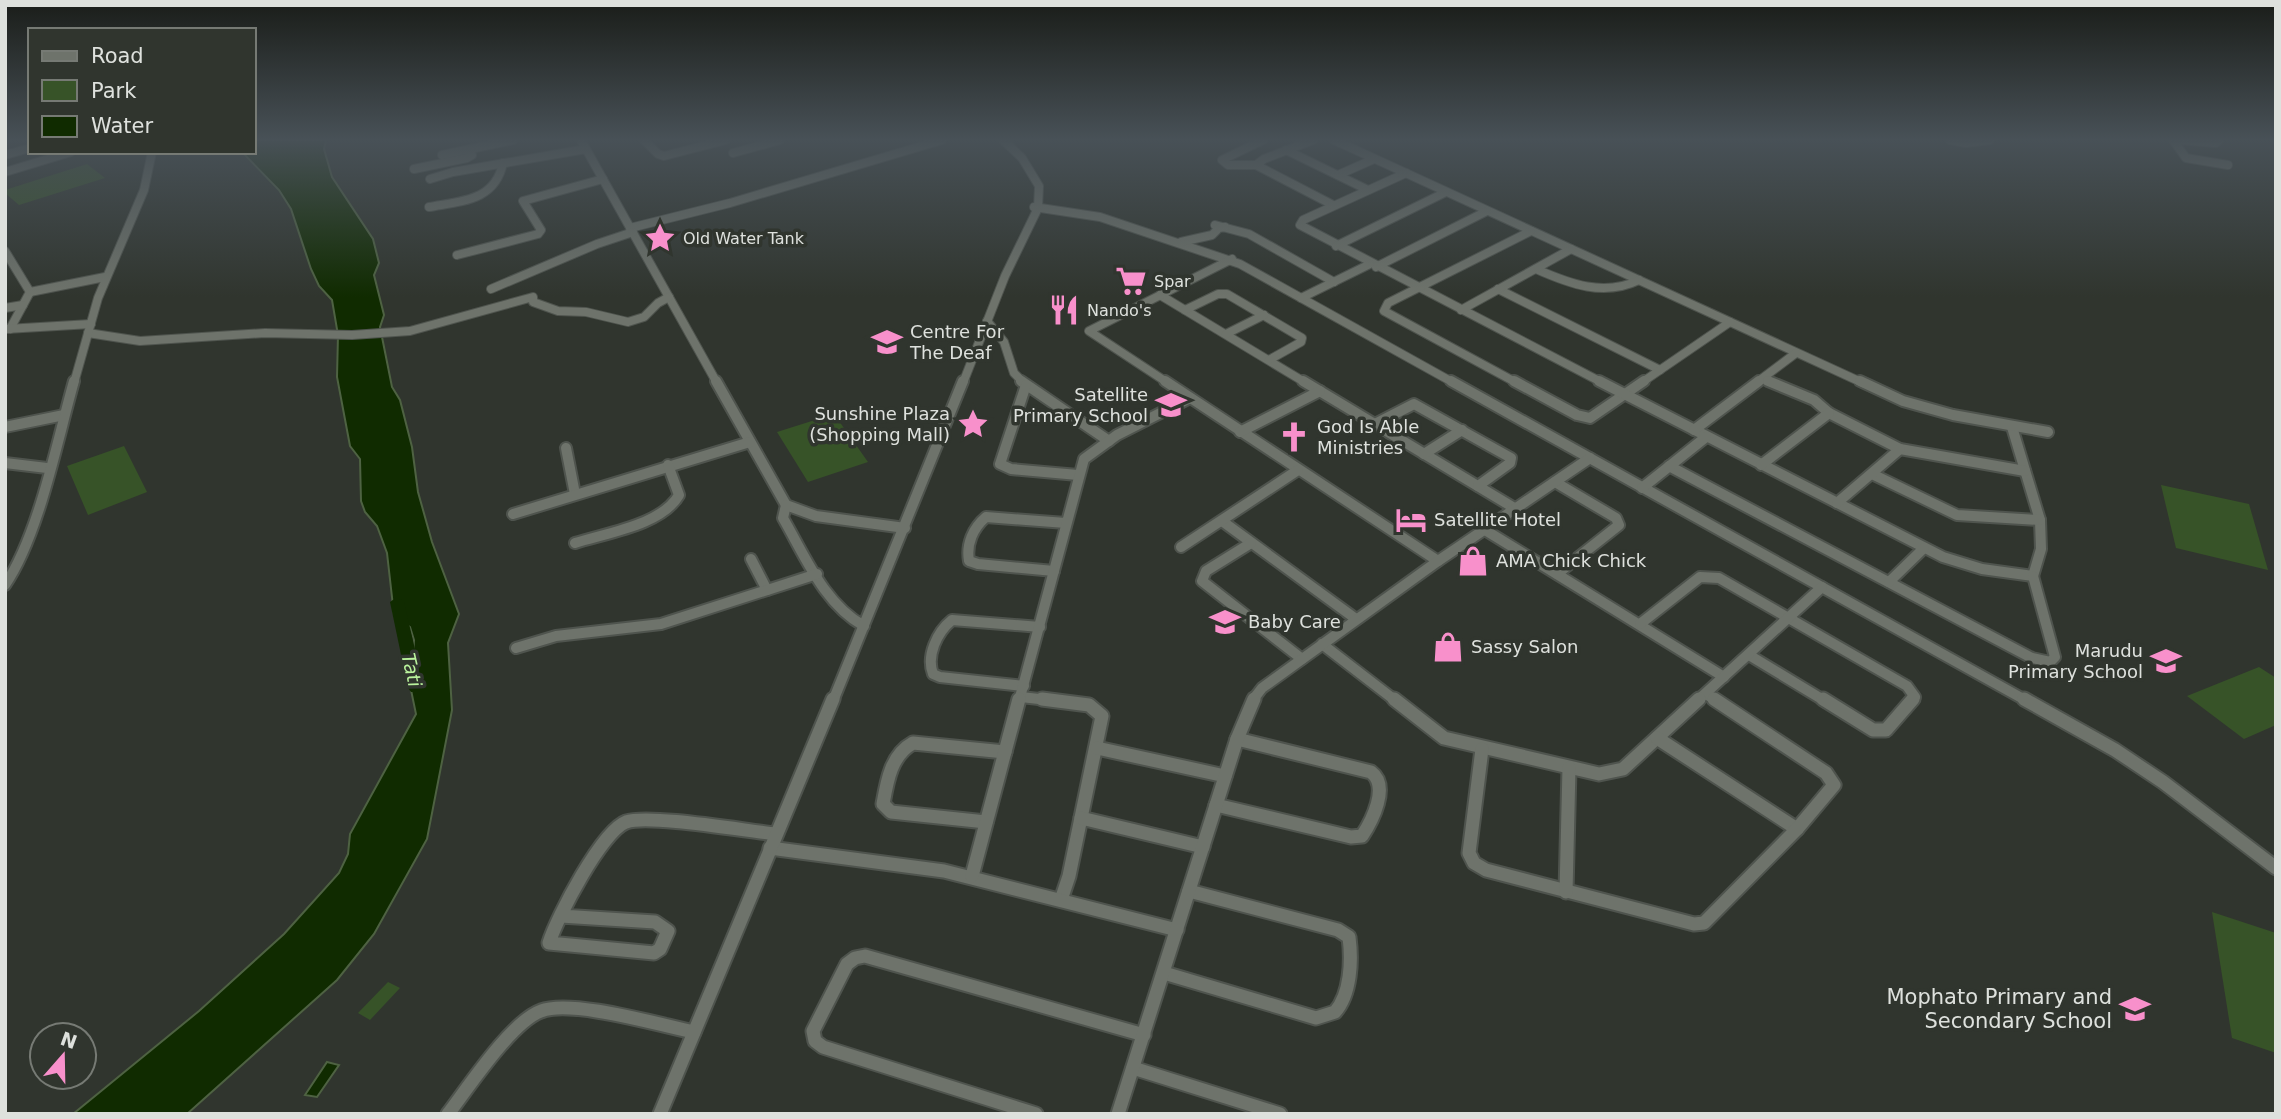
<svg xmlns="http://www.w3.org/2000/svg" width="2281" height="1119" font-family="'DejaVu Sans',sans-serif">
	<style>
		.green { fill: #375328 }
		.water { fill: #102b00; stroke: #4e6242; stroke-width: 2 }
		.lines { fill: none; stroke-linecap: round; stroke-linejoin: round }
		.river { fill: #102b00; fill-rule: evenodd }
		.minor-far2-casing { stroke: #4f544e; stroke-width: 10 }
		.minor-far1-casing { stroke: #4f544e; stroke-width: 14 }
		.minor-casing { stroke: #4f544e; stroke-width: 17 }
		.minor-far2 { stroke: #6e736b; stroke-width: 8 }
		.minor-far1 { stroke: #6e736b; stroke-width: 10 }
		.minor { stroke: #6e736b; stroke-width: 13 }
		.labels { text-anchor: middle; stroke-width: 7; stroke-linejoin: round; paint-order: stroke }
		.far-poi-label { font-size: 16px; fill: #dee1dd; stroke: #30352e; text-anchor: start }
		.poi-label { font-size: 18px; fill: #dee1dd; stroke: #30352e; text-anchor: start }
		.water-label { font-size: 19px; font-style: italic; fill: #baf39d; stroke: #30352e }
		.near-poi-label { font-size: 21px; fill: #dee1dd; stroke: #30352e; text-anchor: end }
	</style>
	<rect width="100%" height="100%" fill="#30352e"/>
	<!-- green -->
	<g class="green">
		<path d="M87,164l18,14 -86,27 -14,-12v-3z"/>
		<path d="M834,414l34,48 -60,20 -31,-50z"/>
		<path d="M124,446l23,46 -59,23 -21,-49z"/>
		<path d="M2161,485l88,19 19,66 -92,-22z"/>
		<path d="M2259,667l17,11v47l-32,14 -57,-43z"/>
		<path d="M2212,912l64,21v120l-44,-15z"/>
		<path d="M388,982l12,6 -30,32 -12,-7z"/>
	</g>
	<!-- water -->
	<g class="water">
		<path d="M254,140h72l-2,9 8,28 41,62 6,24 -5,12 10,40 -4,12 12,60 8,13 12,47 6,45 14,50 27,72 -11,29 4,67 -25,129 -53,95 -37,46 -150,134h-114l126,-103 85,-77 55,-61 9,-19 2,-20 66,-120 -5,-24 3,-50 -4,-13 -16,-12 -7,-62 -10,-27 -12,-14 -4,-11 -1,-42 -10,-13 -13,-69 1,-42 -6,-35 -13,-14 -8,-17 -20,-60 -12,-19 -37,-38h12z"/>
		<path d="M327,1062l12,3 -22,32 -12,-2z"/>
	</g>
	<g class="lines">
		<!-- river -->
		<path class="river" d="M397,597l7,5 20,86 -3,4h-10l-3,-4 -18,-86z"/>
		<!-- minor-far2 casing -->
		<g class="minor-far2-casing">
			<g id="minor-far2">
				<path d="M581,140l136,243"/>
				<path d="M644,140l14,14 6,2 62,-16"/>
				<path d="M1313,140l-49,19 -8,6 77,40"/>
				<path d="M1334,140l529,243"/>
				<path d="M1950,140l16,3 24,-3"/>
				<path d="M2173,140l13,18 42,7"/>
				<path d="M2179,140l37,3 3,-3"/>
				<path d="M1286,150l82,40"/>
				<path d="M733,153l47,-13"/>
				<path d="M5,155l25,-7"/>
				<path d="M442,155l71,-15"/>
				<path d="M1256,165h-28l-6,-5 41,-20"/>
				<path d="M414,169l53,-11 5,-3 -2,-6"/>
				<path d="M5,172l66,-20"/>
				<path d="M1406,173l-103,47 -3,5 303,158"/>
				<path d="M1338,175l36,-16"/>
				<path d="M430,179l23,-7 133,-23"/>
				<path d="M429,207c33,-6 66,-6 74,-44"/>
				<path d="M1034,207l66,10 140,47 214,119"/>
				<path d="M1215,225l34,9 85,48"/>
				<path d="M630,228l100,-25 212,-63"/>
				<path d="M1181,242l31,-7 7,-7 6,-1"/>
				<path d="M1336,246l110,-54"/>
				<path d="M5,251l25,41 -20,37"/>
				<path d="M457,255l81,-21 3,-4 -18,-29 80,-22"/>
				<path d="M1376,267l111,-56"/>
				<path d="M1536,269c34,15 68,28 103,11"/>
				<path d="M491,289l106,-45 36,-12"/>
				<path d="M1498,289l162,81"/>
				<path d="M30,292l75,-15"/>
				<path d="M1160,295l146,88"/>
				<path d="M1301,298l69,-34"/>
				<path d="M5,308l18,-3"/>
				<path d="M1185,310l33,-16h9l75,44 -1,4 -32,18"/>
				<path d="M1461,310l110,-61"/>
				<path d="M987,321l17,21 10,31 10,10"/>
				<path d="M6,329l85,-5"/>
				<path d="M88,333l52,8 125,-8 87,2 58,-4 123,-34v5l25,9 28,1 42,10 16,-5 14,-14 11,-6"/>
				<path d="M1226,334l38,-19"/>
				<path d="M1763,379l9,4"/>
				<path d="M74,383l24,-85 46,-108 8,-38"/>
				<path d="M963,383l42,-107 33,-68 1,-22 -17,-28 -19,-18"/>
				<path d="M1168,383l-79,-52 143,-72"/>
				<path d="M1517,383l-133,-72 4,-8 143,-72"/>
				<path d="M1641,383l89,-61"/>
				<path d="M1756,383l40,-30"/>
			</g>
		</g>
		<!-- minor-far1 casing -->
		<g class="minor-far1-casing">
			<g id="minor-far1">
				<path d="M716,381l70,124 30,11 89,12"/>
				<path d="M1021,381l88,60"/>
				<path d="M1165,381l273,180"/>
				<path d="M1303,381l213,128"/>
				<path d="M1451,381l576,320"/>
				<path d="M1514,381l63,34 13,3 54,-37"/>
				<path d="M1599,381l344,176 39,12 51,7 8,-27 -1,-29 -28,-93"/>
				<path d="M1768,381l46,19 15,13 71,36 125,22"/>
				<path d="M1860,381l43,20 50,14 95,17"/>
				<path d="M1026,385l-26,79 11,5 67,6"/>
				<path d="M1375,424l39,-20 97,54 -1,5 -32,23"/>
				<path d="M5,427l59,-12"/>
				<path d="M1694,430l65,-49"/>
				<path d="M1240,432l80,-41"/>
				<path d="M566,448l9,46"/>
				<path d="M1424,454l38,-24"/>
				<path d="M5,463l42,5"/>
				<path d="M1761,465l68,-52"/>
				<path d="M1669,466l363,192 18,4 5,-5 -22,-81"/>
				<path d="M1872,474l85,41 83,5"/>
				<path d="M1555,482l61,36 3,7 -62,49"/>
				<path d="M1642,488l64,-51"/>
				<path d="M1837,503l63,-54"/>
				<path d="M786,505l-3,13c22,38 41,86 81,108"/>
				<path d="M513,514l237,-72"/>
				<path d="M1222,521l134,98"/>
				<path d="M1485,530l239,147"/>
				<path d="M575,543c31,-10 87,-18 104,-48l-11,-30"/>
				<path d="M1251,543l-45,28 -4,10 100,78"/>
				<path d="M1181,547l117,-77"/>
				<path d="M751,559l16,31"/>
				<path d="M1054,571l-76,-7 -9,-3c-3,-17 4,-33 17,-44l80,6"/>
				<path d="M1889,582l35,-34"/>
				<path d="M5,585c34,-50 52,-144 69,-204"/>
				<path d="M1640,624l60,-47 19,1 188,108 8,11 -4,4"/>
				<path d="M1322,644l74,57"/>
				<path d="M516,648l40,-12 105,-12 156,-50"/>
				<path d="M1749,655l76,46"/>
				<path d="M1024,686l-84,-9 -7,-3c-7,-18 4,-42 19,-54l88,7"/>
				<path d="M1706,694l11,7"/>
				<path d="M1021,697l36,4"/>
				<path d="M833,701l130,-320"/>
				<path d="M1019,701l65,-242 33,-24 73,-37"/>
				<path d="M1252,701l10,-13 176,-127 152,-103"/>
				<path d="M1697,701l125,-114"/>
			</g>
		</g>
		<!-- minor casing -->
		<g class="minor-casing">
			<g id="minor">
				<path d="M1042,699l47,6 13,11 -33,160 -8,24"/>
				<path d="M1394,699l50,39 155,36 24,-5 76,-70"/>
				<path d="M1823,699l50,31h13l27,-31"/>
				<path d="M2024,699l91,51 48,32 113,86"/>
				<path d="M1657,738l140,91"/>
				<path d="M1097,748l128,28"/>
				<path d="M1482,749l-13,104 5,10 12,7 208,54 10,-1 93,-94 37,-44 -8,-12 -112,-74"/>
				<path d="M1216,805l135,32 11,-1c10,-15 28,-50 9,-64l-134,-33"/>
				<path d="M1081,818l122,29"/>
				<path d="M986,822l-95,-10 -8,-8c4,-23 8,-49 30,-61l92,9"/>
				<path d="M770,848l174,23 233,59"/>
				<path d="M972,876l47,-177"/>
				<path d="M1566,892l3,-124"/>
				<path d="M561,916l94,6 13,9 -8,18 -6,4 -105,-10c8,-26 53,-112 77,-121 23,-8 120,9 150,12"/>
				<path d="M1164,973l152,45 19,-6c16,-18 17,-52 14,-75l-11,-7 -149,-39"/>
				<path d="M1133,1068l147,46"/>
				<path d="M448,1114c20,-26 63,-92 93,-103 30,-12 119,14 153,21"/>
				<path d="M660,1114l173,-415"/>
				<path d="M1036,1114l-213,-67 -8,-6 -2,-10 34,-67 8,-6 10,-2 279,79"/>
				<path d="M1118,1114l119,-375 17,-40"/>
			</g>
		</g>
		<!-- minor-far2 -->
		<use href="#minor-far2" class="minor-far2"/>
		<!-- minor-far1 -->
		<use href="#minor-far1" class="minor-far1"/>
		<!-- minor -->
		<use href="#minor" class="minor"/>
	</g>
	<!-- sky -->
	<linearGradient id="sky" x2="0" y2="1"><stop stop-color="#1a1d19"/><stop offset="0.47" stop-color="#485157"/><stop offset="1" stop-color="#485157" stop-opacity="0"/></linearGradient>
	<rect width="2281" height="297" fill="url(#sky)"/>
	<!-- icons -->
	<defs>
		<g id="sight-bare" transform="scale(2.415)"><path d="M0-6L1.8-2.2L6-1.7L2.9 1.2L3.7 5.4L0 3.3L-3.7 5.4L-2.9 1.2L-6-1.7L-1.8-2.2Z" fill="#f890cb" stroke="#30352e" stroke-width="2.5" paint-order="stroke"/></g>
		<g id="supermarket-bare" transform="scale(2.415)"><path d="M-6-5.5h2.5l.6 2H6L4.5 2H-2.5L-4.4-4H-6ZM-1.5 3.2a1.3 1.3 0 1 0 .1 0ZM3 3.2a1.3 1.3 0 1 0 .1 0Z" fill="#f890cb" stroke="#30352e" stroke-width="2.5" paint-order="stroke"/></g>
		<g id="restaurant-bare" transform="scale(2.415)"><path d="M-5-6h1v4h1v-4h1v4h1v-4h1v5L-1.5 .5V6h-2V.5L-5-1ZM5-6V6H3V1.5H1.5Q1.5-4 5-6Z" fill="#f890cb" stroke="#30352e" stroke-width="2.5" paint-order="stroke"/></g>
		<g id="school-bare" transform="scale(2.415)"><path d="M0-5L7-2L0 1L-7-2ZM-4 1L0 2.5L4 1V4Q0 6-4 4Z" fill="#f890cb" stroke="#30352e" stroke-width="2.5" paint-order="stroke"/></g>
		<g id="church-bare" transform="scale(2.415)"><path d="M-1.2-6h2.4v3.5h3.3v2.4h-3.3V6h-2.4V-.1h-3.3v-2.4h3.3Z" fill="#f890cb" stroke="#30352e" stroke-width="2.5" paint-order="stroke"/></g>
		<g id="hotel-bare" transform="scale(2.415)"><path d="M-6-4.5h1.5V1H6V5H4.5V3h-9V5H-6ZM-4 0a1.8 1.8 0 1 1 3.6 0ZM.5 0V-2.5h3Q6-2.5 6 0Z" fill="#f890cb" stroke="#30352e" stroke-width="2.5" paint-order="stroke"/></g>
		<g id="shop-bare" transform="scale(2.415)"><path d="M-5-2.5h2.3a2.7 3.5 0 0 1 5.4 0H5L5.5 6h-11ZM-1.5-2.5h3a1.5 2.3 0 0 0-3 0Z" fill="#f890cb" stroke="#30352e" stroke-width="2.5" paint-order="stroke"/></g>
	</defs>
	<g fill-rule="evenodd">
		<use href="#sight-bare" x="660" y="238"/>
		<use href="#supermarket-bare" x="1131" y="281"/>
		<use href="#restaurant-bare" x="1064" y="310"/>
		<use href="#school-bare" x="887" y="342"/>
		<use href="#school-bare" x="1171" y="405"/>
		<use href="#sight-bare" x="973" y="424"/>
		<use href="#church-bare" x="1294" y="437"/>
		<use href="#hotel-bare" x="1411" y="520"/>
		<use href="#shop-bare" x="1473" y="561"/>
		<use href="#school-bare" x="1225" y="622"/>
		<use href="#shop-bare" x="1448" y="647"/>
		<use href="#school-bare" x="2166" y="661"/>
		<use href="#school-bare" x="2135" y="1009"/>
	</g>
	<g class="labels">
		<!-- far-poi labels -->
		<g class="far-poi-label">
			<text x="683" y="244">Old Water Tank</text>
			<text x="1154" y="287">Spar</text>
			<text x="1087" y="316">Nando's</text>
		</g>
		<!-- poi labels -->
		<g class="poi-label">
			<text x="910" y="338">Centre For<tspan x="910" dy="21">The Deaf</tspan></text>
			<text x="1148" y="401" text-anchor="end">Satellite<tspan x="1148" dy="21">Primary School</tspan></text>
			<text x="950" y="420" text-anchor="end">Sunshine Plaza<tspan x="950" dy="21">(Shopping Mall)</tspan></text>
			<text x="1317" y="433">God Is Able<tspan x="1317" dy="21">Ministries</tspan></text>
			<text x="1434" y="526">Satellite Hotel</text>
			<text x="1496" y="567">AMA Chick Chick</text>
			<text x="1248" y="628">Baby Care</text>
			<text x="1471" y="653">Sassy Salon</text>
			<text x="2143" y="657" text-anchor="end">Marudu<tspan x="2143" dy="21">Primary School</tspan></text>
		</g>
		<!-- water labels -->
		<g class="water-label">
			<text transform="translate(412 670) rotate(77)" y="7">Tati</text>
		</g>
		<!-- near-poi labels -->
		<g class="near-poi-label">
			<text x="2112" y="1004">Mophato Primary and<tspan x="2112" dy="24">Secondary School</tspan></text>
		</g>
	</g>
	<!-- border -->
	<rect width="2281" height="1119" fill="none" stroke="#dee1dd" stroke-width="14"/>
	<!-- legend -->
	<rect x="28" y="28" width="228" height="126" fill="#30352e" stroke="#767a74" stroke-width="2"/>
	<rect x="42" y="51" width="35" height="10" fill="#6e736b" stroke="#767a74" stroke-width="2"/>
	<text x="91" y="63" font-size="21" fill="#dee1dd">Road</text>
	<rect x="42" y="80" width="35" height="21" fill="#375328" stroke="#767a74" stroke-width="2"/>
	<text x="91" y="98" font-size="21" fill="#dee1dd">Park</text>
	<rect x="42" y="116" width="35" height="21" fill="#102b00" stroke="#767a74" stroke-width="2"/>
	<text x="91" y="133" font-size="21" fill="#dee1dd">Water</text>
	<!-- north arrow -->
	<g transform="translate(63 1056) rotate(20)"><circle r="33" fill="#30352e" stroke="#767a74" stroke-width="2"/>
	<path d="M0-5L12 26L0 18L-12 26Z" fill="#f890cb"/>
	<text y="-10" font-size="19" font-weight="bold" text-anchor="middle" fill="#dee1dd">N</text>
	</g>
</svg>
